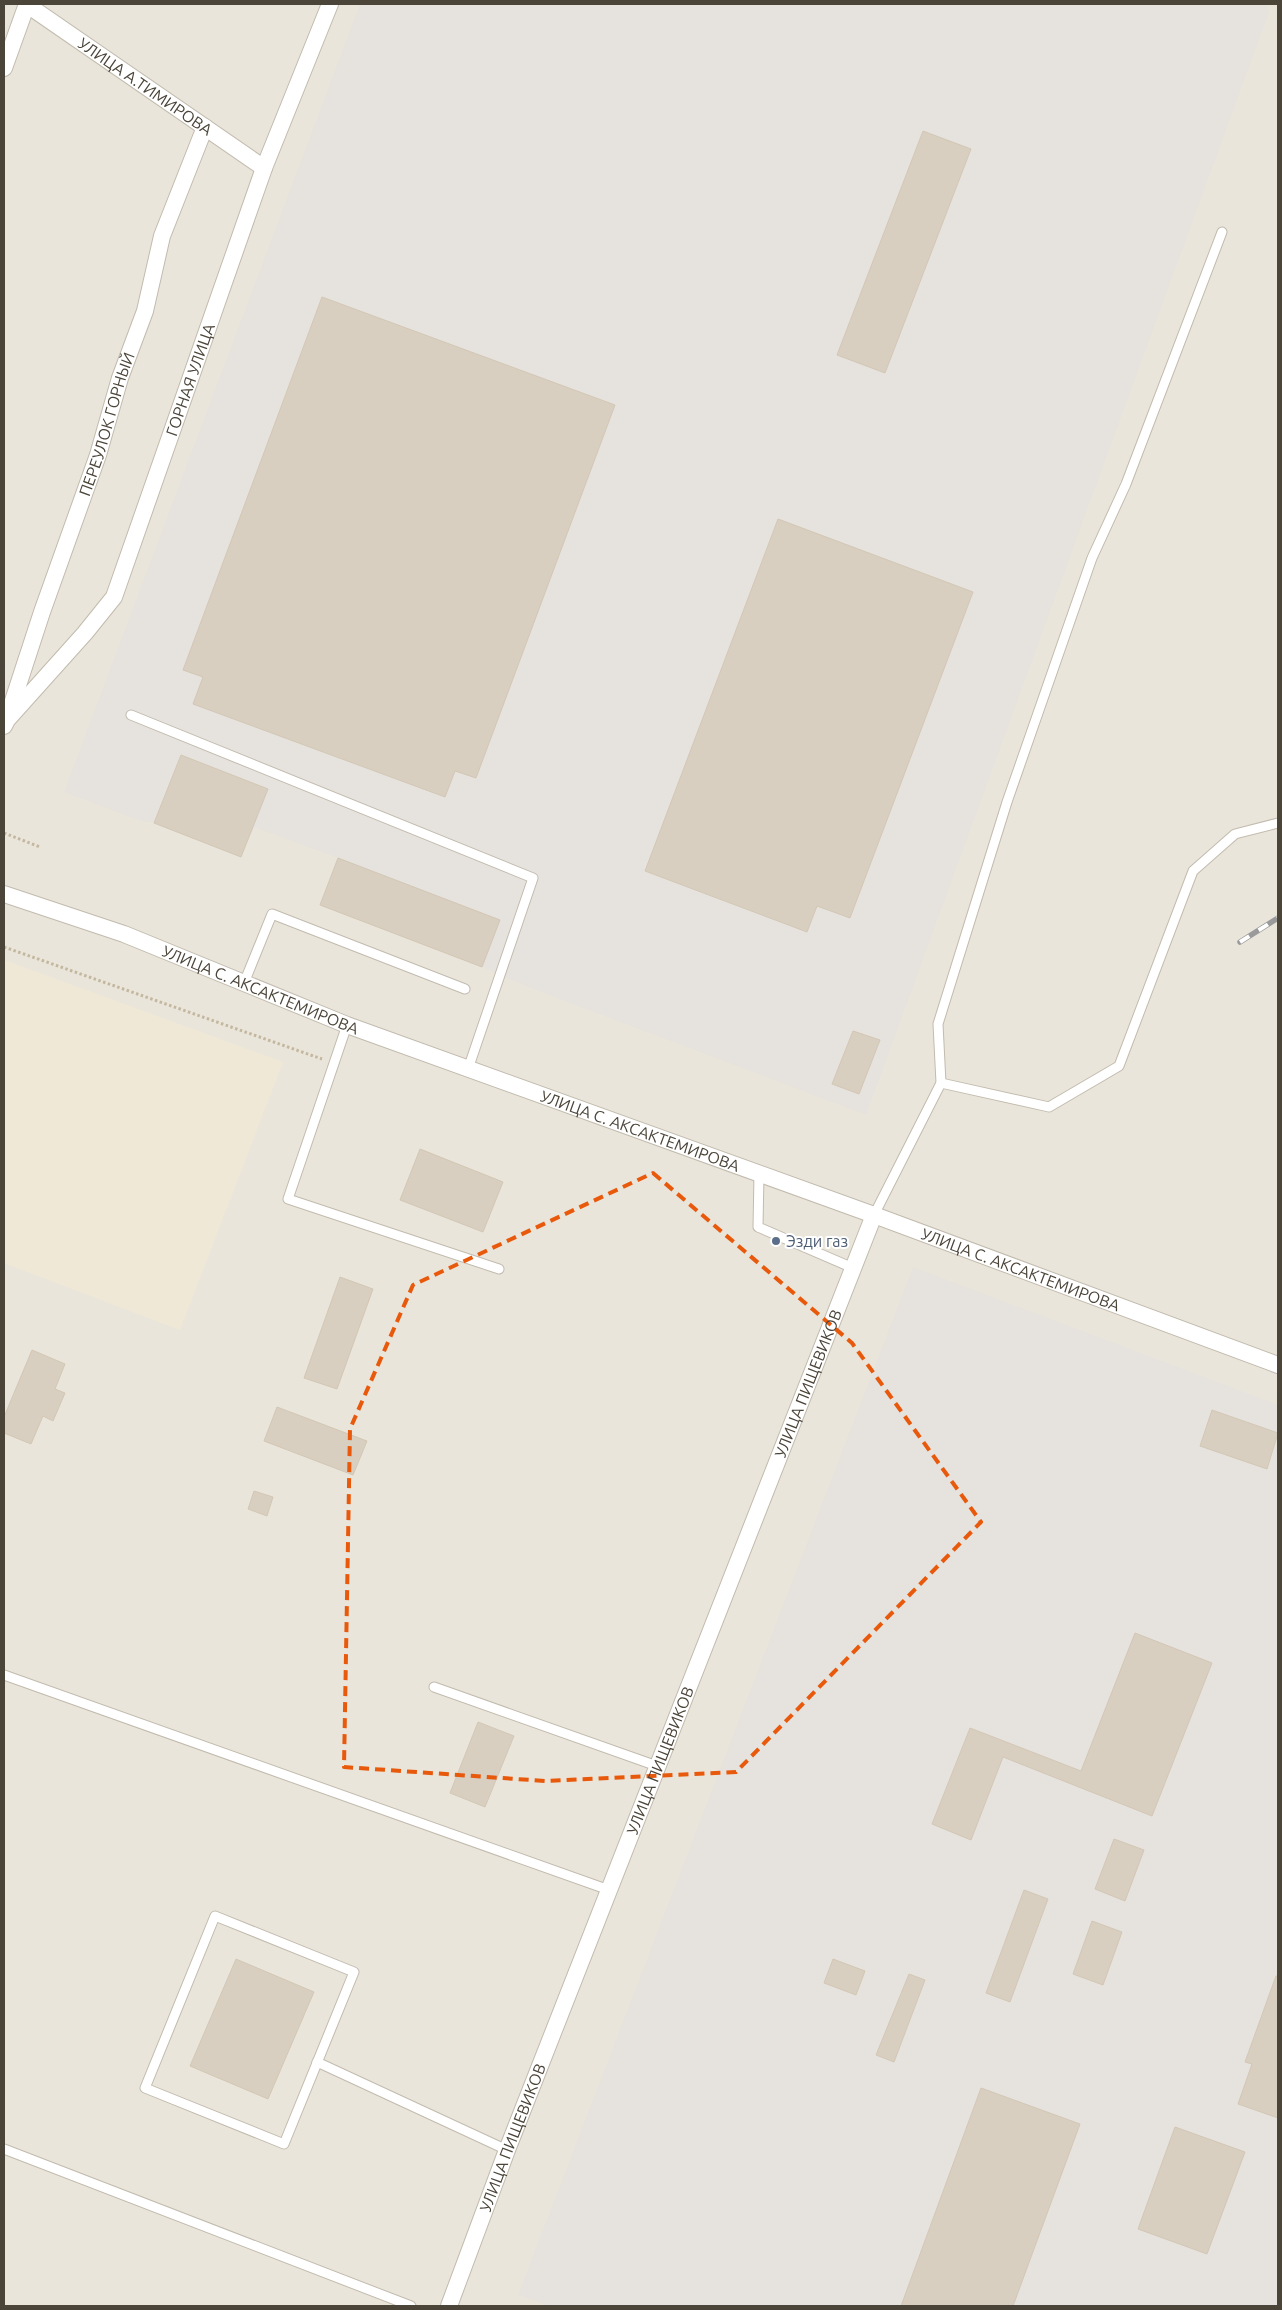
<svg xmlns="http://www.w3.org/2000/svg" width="1282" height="2310" font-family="Ubuntu,sans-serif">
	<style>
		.residential { fill: #eae5da }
		.industrial { fill: #e6e2dd }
		.education { fill: #efe8d6 }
		.building { fill: #d8cfc1; stroke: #d3c7b4 }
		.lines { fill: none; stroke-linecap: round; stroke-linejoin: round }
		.service-casing { stroke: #c2bbae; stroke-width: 11 }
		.minor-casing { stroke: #c2bbae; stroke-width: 18 }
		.path { stroke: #c4b79f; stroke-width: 3; stroke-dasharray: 2.5 2.5; stroke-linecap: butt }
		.service { stroke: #fff; stroke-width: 9 }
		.minor { stroke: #fff; stroke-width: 16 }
		.rail-casing { stroke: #9a9a9a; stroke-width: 5.5 }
		.rail { stroke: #fff; stroke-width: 4; stroke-dasharray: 11; stroke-linecap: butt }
		.marked { fill: none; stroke: #e8590c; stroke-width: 4; stroke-dasharray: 10 6; stroke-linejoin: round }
		.service-dot { fill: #5c6f8a; stroke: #fff; stroke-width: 2 }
		.labels { text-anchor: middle; stroke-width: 4; stroke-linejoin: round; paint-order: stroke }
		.street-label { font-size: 16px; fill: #4b4439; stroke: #fff }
		.service-label { font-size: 16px; fill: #4e5e75; stroke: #fff; text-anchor: start }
	</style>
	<rect width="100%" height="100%" fill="#f6f3ec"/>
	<!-- residential -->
	<rect class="residential" x="4" y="4" width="1274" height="2302"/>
	<!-- industrial -->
	<g class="industrial">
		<path d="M360,4h907l2,8 -403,1103 -335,-127 -49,-21 -162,-62 18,-47 -84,-31 -13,30 -87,-34 -16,-3 -74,-28z"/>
		<path d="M913,1267l365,138v901h-728l-32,-11z"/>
	</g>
	<!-- education -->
	<path class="education" d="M4,960l279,102 -103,268 -176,-67z"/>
	<!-- building -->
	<g class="building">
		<path d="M923,131l48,18 -86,224 -48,-18z"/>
		<path d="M322,297l293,108 -139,373 -21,-7 -10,26 -252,-93 10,-27 -20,-7z"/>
		<path d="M778,519l195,73 -123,326 -33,-12 -10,26 -162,-61z"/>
		<path d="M181,755l87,34 -27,68 -87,-34z"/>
		<path d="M338,858l162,62 -18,47 -162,-62z"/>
		<path d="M853,1031l27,9 -21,54 -27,-10z"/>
		<path d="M420,1149l83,33 -20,50 -83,-32z"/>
		<path d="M340,1277l33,12 -36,100 -33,-11z"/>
		<path d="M32,1350l33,14 -10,25 10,4 -12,28 -10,-5 -12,28 -27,-11v-16z"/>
		<path d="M277,1407l90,34 -14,34 -89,-34z"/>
		<path d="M1212,1410l66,23 -11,36 -67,-23z"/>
		<path d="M254,1491l19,6 -6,19 -19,-7z"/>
		<path d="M1135,1633l77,30 -60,153 -149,-59 -32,83 -39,-16 38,-96 111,43z"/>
		<path d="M478,1722l36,14 -29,71 -35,-14z"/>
		<path d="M1114,1839l30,11 -19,51 -30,-12z"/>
		<path d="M1024,1890l24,9 -38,103 -24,-9z"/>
		<path d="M1092,1921l30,11 -19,53 -30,-11z"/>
		<path d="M236,1959l78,33 -46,107 -78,-33z"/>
		<path d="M833,1959l32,12 -9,24 -32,-12z"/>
		<path d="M909,1974l16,6 -31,82 -18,-7z"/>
		<path d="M1276,1976h2v142l-40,-14 14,-40 -7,-2z"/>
		<path d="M981,2088l99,36 -67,182h-112z"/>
		<path d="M1175,2127l70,25 -38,102 -69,-25z"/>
	</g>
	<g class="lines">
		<!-- service casing -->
		<g class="service-casing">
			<g id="service">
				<path d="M131,715l402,163 -65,191"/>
				<path d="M244,983l28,-69 193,75"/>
				<path d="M347,1025l-59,174 211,70"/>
				<path d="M941,1083l108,24 70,-41 74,-195 42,-37 43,-11"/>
				<path d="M759,1174l-1,53 95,41"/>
				<path d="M874,1215l67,-132 -3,-59 69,-222 85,-244 34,-74 96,-252"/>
				<path d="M4,1675l605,215"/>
				<path d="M434,1687l223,79"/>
				<path d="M215,1916l139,56 -70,172 -139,-56z"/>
				<path d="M317,2062l190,88"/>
				<path d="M4,2149l407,157"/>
			</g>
		</g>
		<!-- minor casing -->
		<g class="minor-casing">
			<g id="minor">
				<path id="s1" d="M26,4l238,164"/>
				<path d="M4,68l23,-64"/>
				<path id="s2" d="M9,713l33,-101 56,-157 22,-77 25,-67 17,-75 43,-109"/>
				<path id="s3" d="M4,726l3,-6 78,-87 29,-36 150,-429 66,-164"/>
				<path id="s4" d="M4,894l120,40 223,91 527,190 404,150"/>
				<path id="s5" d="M449,2306l58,-156 367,-935"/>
			</g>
		</g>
		<!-- path -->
		<g class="path">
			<path d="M4,833l36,14"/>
			<path d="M4,947l318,112"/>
		</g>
		<!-- service -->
		<use href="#service" class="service"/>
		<!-- minor -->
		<use href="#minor" class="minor"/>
		<!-- rail casing -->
		<g class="rail-casing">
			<path id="rail" d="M1240,942l38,-24"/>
		</g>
		<!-- rail -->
		<use href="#rail" class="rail"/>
	</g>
	<!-- marked area -->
	<path class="marked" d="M653,1173l199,170 129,179 -245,250 -191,9 -201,-14 6,-338 63,-144z"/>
	<!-- markers -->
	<circle class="service-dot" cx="776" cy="1241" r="5"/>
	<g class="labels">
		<!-- street labels -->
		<g class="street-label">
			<text dy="6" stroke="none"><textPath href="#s1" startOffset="145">УЛИЦА А.ТИМИРОВА</textPath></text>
			<text dy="6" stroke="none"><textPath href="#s3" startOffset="400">ГОРНАЯ УЛИЦА</textPath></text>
			<text dy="6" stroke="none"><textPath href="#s2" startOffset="305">ПЕРЕУЛОК ГОРНЫЙ</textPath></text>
			<text dy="6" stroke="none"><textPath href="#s4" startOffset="274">УЛИЦА С. АКСАКТЕМИРОВА</textPath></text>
			<text dy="6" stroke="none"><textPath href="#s4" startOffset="679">УЛИЦА С. АКСАКТЕМИРОВА</textPath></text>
			<text dy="6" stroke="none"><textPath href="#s4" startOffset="1084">УЛИЦА С. АКСАКТЕМИРОВА</textPath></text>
			<text dy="6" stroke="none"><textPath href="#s5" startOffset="990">УЛИЦА ПИЩЕВИКОВ</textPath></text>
			<text dy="6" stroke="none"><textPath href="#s5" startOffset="585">УЛИЦА ПИЩЕВИКОВ</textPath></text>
			<text dy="6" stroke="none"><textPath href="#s5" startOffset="180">УЛИЦА ПИЩЕВИКОВ</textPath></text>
		</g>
		<!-- service labels -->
		<g class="service-label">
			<text x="786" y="1247">Эзди газ</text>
		</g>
	</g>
	<!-- border -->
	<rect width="1282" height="2310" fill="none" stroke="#4b4439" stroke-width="10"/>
</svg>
